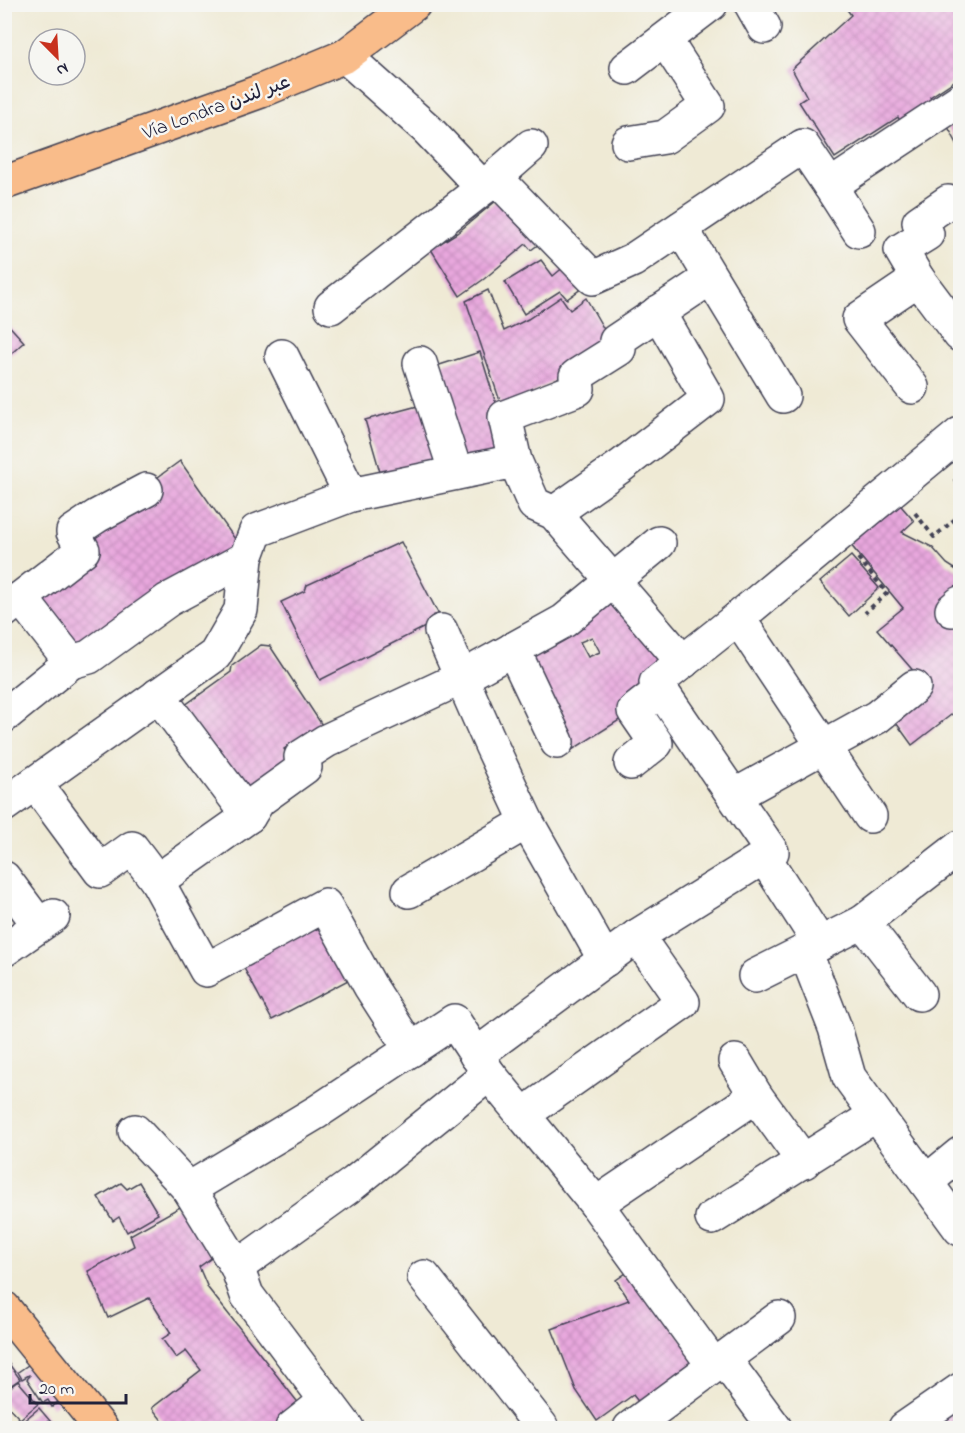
<svg xmlns="http://www.w3.org/2000/svg" width="965" height="1433" font-family="'Indie Flower','Playpen Sans Arabic',sans-serif">
	<style>
		.building { fill: url(#building-cross-hatch); fill-rule: evenodd }
		.lines { fill: none; stroke-linecap: round; stroke-linejoin: round }
		.minor-casing { stroke: #414052; stroke-width: 36 }
		.major-casing { stroke: #414052; stroke-width: 36 }
		.path { stroke: #414052; stroke-width: 4; stroke-dasharray: 4.5 4.5; stroke-linecap: butt }
		.minor { stroke: #fff; stroke-width: 33 }
		.major { stroke: #f9bc8a; stroke-width: 33 }
		.labels { text-anchor: middle; stroke-width: 5; stroke-linejoin: round; paint-order: stroke }
		.street-label { font-size: 20px; fill: #22223b; stroke: #f6f6f2 }
	</style>
	<defs>
		<pattern id="building-cross-hatch" width="8" height="8" patternUnits="userSpaceOnUse" patternTransform="scale(1.5)"><rect width="8" height="8" fill="#e8a7dd"/><path d="M0 0l8 8M0 8l8-8" fill="none" stroke="#c78fbf"/></pattern>
	</defs>
	<rect width="100%" height="100%" fill="#f6f6f2"/>
	<filter id="ink" filterUnits="userSpaceOnUse"><feTurbulence type="fractalNoise" baseFrequency=".0167" numOctaves="2"/><feDisplacementMap in="SourceGraphic" scale="12" xChannelSelector="R" yChannelSelector="G"/><feConvolveMatrix kernelMatrix="1 2 1 2 8 2 1 2 1" color-interpolation-filters="sRGB"/></filter>
	<filter id="wash" filterUnits="userSpaceOnUse"><feTurbulence type="fractalNoise" baseFrequency=".008" numOctaves="4" result="noise"/><feDisplacementMap in="SourceGraphic" scale="24" xChannelSelector="R" yChannelSelector="G"/><feGaussianBlur stdDeviation="1.35" result="paint"/><feColorMatrix in="noise" values="0 0 0 0 0 0 0 0 0 0 0 0 0 0 0 0 0 1.4 0 .05"/><feComposite in="paint" operator="in"/></filter>
	<g filter="url(#wash)">
		<rect width="100%" height="100%" fill="#efead5"/>
		<g id="blocks">
			<!-- building -->
			<g class="building">
				<path d="M843,4h117v73l-30,20 5,10 -32,20 -5,-10 -63,41 -36,-56 8,-5 -15,-28 59,-54z"/>
				<path d="M960,119v30l-12,-22z"/>
				<path d="M496,201l47,40 -12,9 -5,-6 -42,35 -24,17 -31,-50 9,-9 3,6 16,-10z"/>
				<path d="M541,260l12,16 18,-15 18,22 -22,16 -7,-8 -36,23 -19,-32z"/>
				<path d="M488,290l16,41 24,-12 33,-22 9,13 16,-12 24,42 -40,31 -67,39 -37,-109z"/>
				<path d="M4,320l20,22 -20,18z"/>
				<path d="M480,352l24,78 1,22 -46,14 -32,-97z"/>
				<path d="M429,403l20,64 -67,12 -17,-59z"/>
				<path d="M180,461l62,88 -161,103 -52,-52 64,-48h7l-12,-24z"/>
				<path d="M895,499l19,22 -12,11 30,15 15,17 11,7 2,-2v139l-48,37 -23,-32 34,-31 -46,-53 26,-21 -58,-70z"/>
				<path d="M401,542l40,77 -121,61 -39,-78 24,-11 2,-6z"/>
				<path d="M851,556l28,32 -30,28 -29,-34z"/>
				<path d="M616,598l58,63 -45,53 -57,36 -48,-91zM592,637l8,15 -12,5 -8,-15z"/>
				<path d="M261,645l9,1 52,79 -38,24 10,17 -49,34 -64,-92 50,-36 1,-6z"/>
				<path d="M320,913l34,64 -82,43 -34,-63z"/>
				<path d="M139,1182l19,32 -31,18 -8,-15 -6,4 -15,-24 23,-14 6,6z"/>
				<path d="M180,1207l34,49 -15,11 9,21 96,122 -24,18h-112l-16,-20 49,-38 -15,-19 -10,7 -14,-19 9,-6 -22,-35 -41,20 -20,-47 46,-25 -4,-11z"/>
				<path d="M632,1269l70,97 -58,43 -11,-14 -36,26 -21,-31 -24,-61 77,-29 -13,-20z"/>
				<path d="M31,1363l27,39 -6,5 -4,-7 -5,3 -16,-24 3,-3 -1,-1 -7,4 -4,-7z"/>
				<path d="M9,1364l11,15 -16,11v-23z"/>
				<path d="M18,1381l20,23 -18,15 -16,-17v-10z"/>
				<path d="M960,1405v23h-32z"/>
				<path d="M39,1408l17,20h-41z"/>
			</g>
		</g>
	</g>
	<g filter="url(#ink)">
		<use href="#blocks" fill-opacity="0" stroke="#414052" stroke-width="1.5"/>
		<g class="lines">
			<!-- minor casing -->
			<g class="minor-casing">
				<g id="minor">
					<path d="M751,4l13,23"/>
					<path d="M345,56l82,73 56,59"/>
					<path d="M627,68l84,-64"/>
					<path d="M628,143l37,-6 43,-31 -43,-66"/>
					<path d="M496,178l97,100 40,-18 170,-114 27,40 130,-86"/>
					<path d="M830,186l29,45"/>
					<path d="M681,228l102,168"/>
					<path d="M918,279l-17,-29 26,-16 -8,-12 29,-20"/>
					<path d="M331,307l152,-119 48,-42"/>
					<path d="M282,356l69,139"/>
					<path d="M420,363l36,110"/>
					<path d="M912,387l-53,-68 59,-40 42,56"/>
					<path d="M554,513l67,-47 87,-67 -50,-87"/>
					<path d="M21,598l50,64"/>
					<path d="M952,610l8,-7"/>
					<path d="M4,611l79,-61 -10,-18 24,-16 49,-26"/>
					<path d="M738,618l132,198"/>
					<path d="M441,631l51,116 35,75 78,138"/>
					<path d="M513,649l44,93"/>
					<path d="M683,662l-129,-149 -20,-9 -19,-43 -10,-44 73,-28 -2,-13 43,-27 -3,-8 94,-63"/>
					<path d="M158,695l91,121"/>
					<path d="M4,716l67,-54 18,-5 79,-57 78,-42"/>
					<path d="M631,763l25,-20 -22,-32 27,-21"/>
					<path d="M35,783l65,88 32,-23 25,33 49,89 119,-65 45,81 41,64"/>
					<path d="M734,796l143,-79 37,-30"/>
					<path d="M4,805l211,-150 26,-45 5,-52 10,-27 95,-36 164,-34"/>
					<path d="M764,857l56,87"/>
					<path d="M4,878l35,47"/>
					<path d="M157,881l92,-65 10,-16 46,-33 -4,-10 25,-16 135,-63 103,-57 95,-78"/>
					<path d="M409,891l118,-69"/>
					<path d="M863,922l56,72"/>
					<path d="M4,950l49,-34"/>
					<path d="M805,951l30,77 14,49 111,152"/>
					<path d="M755,976l108,-54 97,-75"/>
					<path d="M476,1055l161,-119 135,-84 -116,-169 82,-65 222,-184"/>
					<path d="M735,1061l21,35 48,66"/>
					<path d="M538,1104l145,-102 -46,-66"/>
					<path d="M135,1131l54,58 48,78 10,28 100,133"/>
					<path d="M926,1182l34,-28"/>
					<path d="M189,1189l128,-77 137,-91 35,53 107,130 118,162"/>
					<path d="M596,1204l160,-108"/>
					<path d="M712,1218l164,-103"/>
					<path d="M237,1267l117,-84 135,-109"/>
					<path d="M424,1277l117,149 -1,2"/>
					<path d="M724,1359l51,69"/>
					<path d="M292,1428l34,-27"/>
					<path d="M630,1428l149,-110"/>
					<path d="M905,1428l55,-38"/>
				</g>
			</g>
			<!-- major casing -->
			<g class="major-casing">
				<g id="major">
					<path d="M4,183l257,-92 84,-35 69,-52"/>
					<path d="M4,1308l97,120"/>
				</g>
			</g>
			<!-- path -->
			<g class="path">
				<path d="M954,479l6,8"/>
				<path d="M915,513l19,24 26,-22"/>
				<path d="M858,558l29,35 -22,20"/>
			</g>
			<!-- minor -->
			<use href="#minor" class="minor"/>
			<!-- major -->
			<use href="#major" class="major"/>
		</g>
	</g>
	<g class="labels">
		<!-- street labels -->
		<g class="street-label">
			<text transform="translate(216 106) rotate(-20)" y="7">Vía Londra عبر لندن</text>
		</g>
	</g>
	<!-- margin -->
	<rect width="965" height="1433" fill="none" stroke="#f6f6f2" stroke-width="24"/>
	<!-- north arrow -->
	<g transform="translate(57 57) rotate(156)"><circle r="28" fill="#f6f6f2" stroke="#a1a1a9" stroke-width="1.5"/>
	<path d="M0-4.5L10 22L0 15L-10 22Z" fill="#c8321e"/>
	<text y="-9" font-size="16" font-weight="bold" text-anchor="middle" fill="#22223b">N</text>
	</g>
	<!-- scale -->
	<path d="M30 1394v9h96v-9" fill="none" stroke="#22223b" stroke-width="3"/>
	<text x="39" y="1394" font-size="18" fill="#22223b" stroke="#f6f6f2" stroke-width="4.5" paint-order="stroke">20 m</text>
</svg>
